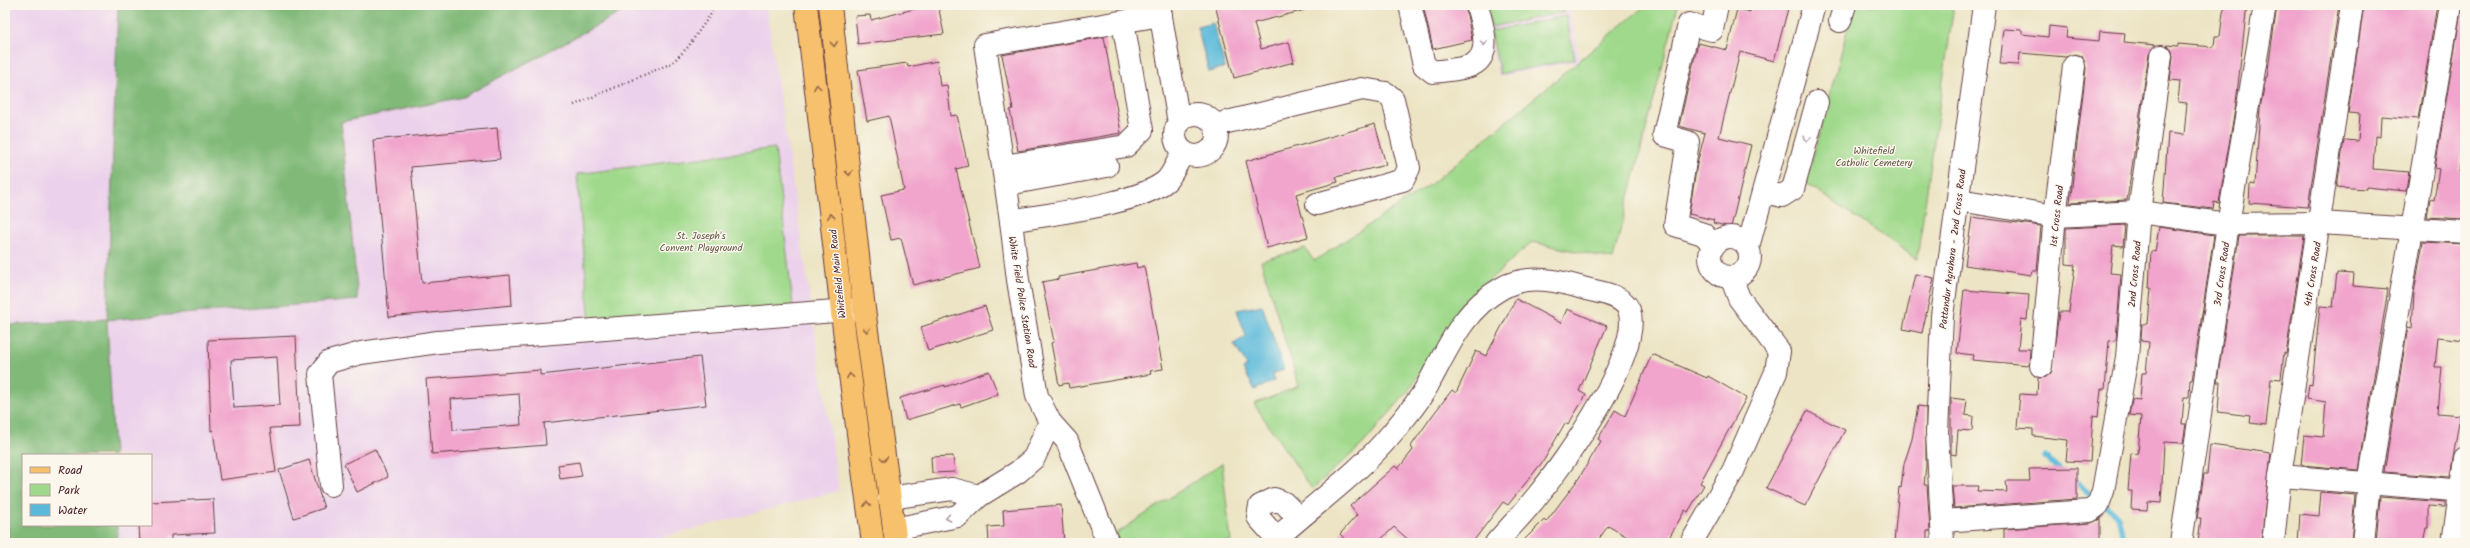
<svg xmlns="http://www.w3.org/2000/svg" width="2470" height="548" font-family="Kalam,sans-serif">
	<style>
		.built { fill: #ebd1eb }
		.green { fill: #a0d98c; stroke: #757c5c }
		.forest { fill: #80b978; stroke: #656c52 }
		.water { fill: #5bbada; stroke: #526c82 }
		.lines { fill: none; stroke-linecap: round; stroke-linejoin: round }
		.stream { stroke: #5bbada; stroke-width: 5.5 }
		.building { fill: #f1a4cc; fill-rule: evenodd }
		.minor-casing { stroke: #623d42; stroke-width: 24 }
		.major-casing { stroke: #623d42; stroke-width: 24 }
		.path { stroke: #623d42; stroke-width: 2.5; stroke-dasharray: 1 3; stroke-linecap: butt }
		.minor { stroke: #fff; stroke-width: 22 }
		.major { stroke: #f7c06c; stroke-width: 22 }
		.oneway { stroke: #ae9aa0 }
		.oneway2 { stroke: #986748 }
		.labels { text-anchor: middle; stroke-width: 3; stroke-linejoin: round; paint-order: stroke }
		.park-label { font-size: 10px; fill: #645748; stroke: #fbf7ec }
		.street-label { font-size: 10px; fill: #4a1f2b; stroke: #fbf7ec }
	</style>
	<rect width="100%" height="100%" fill="#fbf7ec"/>
	<filter id="ink" filterUnits="userSpaceOnUse"><feTurbulence type="fractalNoise" baseFrequency=".025" numOctaves="2"/><feDisplacementMap in="SourceGraphic" scale="8" xChannelSelector="R" yChannelSelector="G"/><feConvolveMatrix kernelMatrix="1 2 1 2 8 2 1 2 1" color-interpolation-filters="sRGB"/></filter>
	<filter id="wash" filterUnits="userSpaceOnUse"><feTurbulence type="fractalNoise" baseFrequency=".012" numOctaves="4" result="noise"/><feDisplacementMap in="SourceGraphic" scale="16" xChannelSelector="R" yChannelSelector="G"/><feGaussianBlur stdDeviation="0.9" result="paint"/><feColorMatrix in="noise" values="0 0 0 0 0 0 0 0 0 0 0 0 0 0 0 0 0 1.4 0 .05"/><feComposite in="paint" operator="in"/></filter>
	<g filter="url(#wash)">
		<rect width="100%" height="100%" fill="#ece4c4"/>
		<!-- built -->
		<g class="built">
			<path d="M5,5h113l-10,315 249,-20 -16,-178 122,-25 172,-92h131l73,486 -200,52h-521l-1,-18h34v-70h-37l-7,-135 -102,5z"/>
			<path d="M1485,5h84l11,56 -82,16z"/>
		</g>
		<!-- green -->
		<g class="green">
			<path d="M1487,5h76l2,7 -74,15z"/>
			<path d="M1646,5h32l-65,254 -81,-17 -73,65 -15,30 -38,57 -44,51 -50,44 -58,-85 45,-18 -38,-125 44,-13 9,13 117,-77z"/>
			<path d="M1854,5h100l-37,254 -111,-76z"/>
			<path d="M1566,16l9,43 -75,15 -9,-43z"/>
			<path d="M775,148l19,167 -203,20 -14,-161z"/>
			<path d="M1222,463l9,79 -114,1 -3,-8z"/>
		</g>
		<!-- forest -->
		<path class="forest" d="M118,5h517l-172,92 -122,25 17,178 -251,20 7,135h-91v70h94l1,18h-113v-218l102,-6z"/>
		<!-- water -->
		<g class="water">
			<path d="M1213,23l12,44 -16,5 -12,-45z"/>
			<path d="M1262,305l22,64 -11,5 1,7 -19,9 -12,-21 4,-3 -13,-22 12,-8 -9,-26z"/>
		</g>
		<g class="lines">
			<!-- stream -->
			<g class="stream">
				<path d="M2044,457l20,16"/>
				<path d="M2072,479l23,19"/>
				<path d="M2103,504l15,12 6,27"/>
			</g>
		</g>
		<g id="blocks">
			<!-- building -->
			<g class="building">
				<path d="M918,5h20l6,29 -86,10 -3,-28 15,-1 1,5 47,-12z"/>
				<path d="M1215,5h89l1,5 -51,13 7,26 28,-7 5,20 -60,16z"/>
				<path d="M1423,5h42l7,35 -39,9z"/>
				<path d="M1752,5h37l-15,56 -34,-9 -21,85 32,8 -20,82 -18,-4 1,-3 -25,-6 8,-50 8,-31 -26,-7 19,-83 29,7 10,-41 13,3z"/>
				<path d="M2224,5h23l-11,98 -17,100 -5,-1 -1,7 -50,-6 5,-70 16,2 3,-32 -9,-1 2,-21 -10,-1 3,-23 -1,-6 -5,-6 11,1v-2l36,3 1,-11h5z"/>
				<path d="M2277,5h62l-31,202 -59,-4 1,-19 5,1 5,-76 6,-32h1z"/>
				<path d="M2364,5h73l-19,114 -37,-3 -1,21 -5,-1 -2,33 36,3 -3,19 -40,-4v2l-29,-2 7,-47 14,1 2,-27 -12,-1z"/>
				<path d="M2462,5h3v131l-6,35 6,1v47l-38,-2 3,-18 4,1 5,-31 -4,-1z"/>
				<path d="M2049,26l18,2 -1,10 33,3 1,-10 25,2 -1,9 32,3 -7,9 -22,146 -57,3 16,-135 -4,-12 -7,-2 -9,3 -46,-4 -1,12 -19,-1 4,-35 18,1v4l26,3z"/>
				<path d="M1104,37l17,96 -103,18 -8,-41 3,-1 -11,-54z"/>
				<path d="M937,61l3,25 7,-1 4,31 6,-1 11,51 -12,3 24,99 -67,17 -12,-47 -10,2 -10,-45 23,-5 -15,-74 -22,5 -9,-51 49,-7 1,4z"/>
				<path d="M1375,124l11,41 -50,12 2,5 -42,12 12,43 -41,11 -21,-87z"/>
				<path d="M497,128l3,31 -89,8 11,116 88,-8 2,30 -123,12 -16,-177z"/>
				<path d="M1972,217l69,9 -4,45h-5l-1,4 -66,-10z"/>
				<path d="M2125,225l-2,21 -10,-1 -3,28 11,1 -5,66 -7,1 -4,48h-4l-3,28 -5,-1 -3,46 -24,-1 2,-21 -35,-4v-7l-16,-1 3,-34 17,1 1,-17 8,-1 5,-4 8,-61h10l6,-47 -9,-1v-36z"/>
				<path d="M2159,227l55,8 -22,145h-2l-1,17h-5l-2,27h4l-3,19 -19,-1 -3,61 -13,-1 -1,8 -16,-1 1,-18h-4l3,-38 7,1 3,-38 -12,-1 3,-16 8,1 2,-27h4l3,-31 -8,-1 1,-17h6l3,-36h-2l2,-37 4,1z"/>
				<path d="M2239,236h65l-18,118 -2,-1 -3,26 -10,-1 -5,47 -16,-2 1,-7 -33,-4 2,-30h-3z"/>
				<path d="M2423,242l42,2v96l-27,-3 -3,30h7l-4,46 22,2 -10,62 -66,-5 24,-145 4,1 2,-35z"/>
				<path d="M1136,263l1,5 7,-2 19,103 -13,2 1,3 -82,14 -1,-5 -9,2 -8,-42 3,-1 -12,-60 17,-3 -1,-2z"/>
				<path d="M2337,273l17,1 -1,12 35,3 -29,181 -58,-5 3,-30 19,2 3,-35 -19,-3 2,-15 3,1 8,-79 13,1z"/>
				<path d="M1915,274l19,4 -12,55 -19,-4z"/>
				<path d="M1964,290l65,5 -2,25 -6,-1 -3,30h12l-1,16 -57,-5 1,-5 -16,-2z"/>
				<path d="M1516,299l45,24 6,-14 40,17 -28,65 7,4 -18,30 -3,-2 -21,37 -36,45 -5,-3 -31,41h-60l-18,-16 -17,16h-29l-8,-9 17,-19 -7,-9 45,-40 3,3 15,-19 -2,-4 21,-30 20,-26 4,3 20,-42 10,5z"/>
				<path d="M985,306l8,24 -65,21 -7,-24z"/>
				<path d="M296,336l4,91 -30,1 6,44 -56,8 -7,-50 -2,1 -3,-91zM277,357l3,48 -46,3 -3,-48z"/>
				<path d="M1652,354l55,24 1,-2 38,22 -46,85 4,2 -16,27 -3,-2 -19,33h-28l-30,-17 -12,17h-75l23,-23 2,2 33,-44 22,-37 -3,-2 17,-29 10,6z"/>
				<path d="M700,357l6,48 -162,18 2,22 -114,9 -6,-75 114,-9v5zM519,394l2,31 -68,5 -2,-31z"/>
				<path d="M989,371l9,23 -37,13 -1,-3 -54,16 -6,-22 45,-13v2z"/>
				<path d="M1951,398l16,2 -2,15 8,1 -1,15 -14,-1 -2,25 -5,-1z"/>
				<path d="M1918,406l8,1v59l-2,19h3l3,46h-3v12h-33l5,-56 2,1 3,-24 8,-25z"/>
				<path d="M1807,411l38,19 -40,76 -39,-18z"/>
				<path d="M2210,445l61,8 -10,90h-63l3,-25h-4l7,-44h3z"/>
				<path d="M375,449l13,28 -31,15 -13,-28z"/>
				<path d="M953,456l2,16 -23,1 -1,-16z"/>
				<path d="M309,460l15,48 -30,10 -15,-48z"/>
				<path d="M579,462l3,14 -22,3 -2,-14z"/>
				<path d="M2077,468v31l-123,9 -2,-22h26l-1,5 30,1 -1,-11h24l-1,-12z"/>
				<path d="M2321,492l34,3 -4,48h-53l2,-29 19,2z"/>
				<path d="M2380,497l65,5v5l-17,-1v22h-2l-3,15h-47z"/>
				<path d="M213,499l2,34 -44,2v8h-31l-1,-18h12v-23z"/>
				<path d="M1061,505l3,38h-75l-1,-16 16,-1 -1,-16z"/>
				<path d="M2100,519v24h-96v-14l87,-6z"/>
			</g>
		</g>
	</g>
	<g filter="url(#ink)">
		<use href="#blocks" fill-opacity="0" stroke="#623d42" stroke-width="1"/>
		<g class="lines">
			<!-- minor casing -->
			<g class="minor-casing">
				<g id="minor">
					<path d="M1159,5l20,118"/>
					<path d="M1410,5l14,60 9,7c12,-2 28,-2 39,-7 22,-11 9,-43 5,-60"/>
					<path d="M1840,21l5,-16"/>
					<circle cx="1196" cy="135" r="21"/>
					<path d="M1215,125l147,-36 24,4 7,6 16,69 -6,12 -86,24"/>
					<path d="M1004,166l122,-20 16,-16 -19,-108"/>
					<path d="M1007,184l100,-18"/>
					<path d="M1764,192l18,4 11,-7 24,-87"/>
					<path d="M1959,200l96,16 84,-4 89,12 92,-1 145,9"/>
					<path d="M1011,221l-26,-176 176,-30"/>
					<circle cx="1730" cy="257" r="20"/>
					<path d="M1714,245l-11,-11 -28,-9 13,-83 -24,-7 25,-111 23,6 5,-25"/>
					<path d="M1748,247l66,-242"/>
					<path d="M2041,366l14,-150 19,-150"/>
					<path d="M2280,476l185,15"/>
					<path d="M331,485l-11,-111 9,-12 32,-9 77,-11 423,-33"/>
					<path d="M889,498l63,-9 27,7"/>
					<path d="M1299,518l-15,-15 -10,-4 -14,7 -2,11 14,16 6,4c38,-34 82,-65 114,-104 12,-14 25,-29 34,-45 22,-39 35,-77 76,-100 26,-15 58,-7 84,1 13,3 37,6 43,21 15,41 -64,152 -91,185 -13,17 -28,32 -42,48"/>
					<path d="M1942,521l148,-10 8,-6 5,-14 24,-134 12,-145 22,-156"/>
					<path d="M894,529l64,-13 21,-20 39,-24 16,-14 16,-36"/>
					<path d="M1108,543l-41,-102 -17,-19 -13,-26 -19,-116 -7,-59c38,-7 128,-17 155,-40 7,-7 12,-20 17,-29"/>
					<path d="M1691,543l42,-72 43,-99 3,-21 -40,-53 -8,-21"/>
					<path d="M1943,543l-6,-110 5,-117 42,-311"/>
					<path d="M2181,543l47,-319 37,-219"/>
					<path d="M2273,543l7,-67 72,-471"/>
					<path d="M2363,543l6,-60 81,-478"/>
					<path d="M2453,543l12,-84"/>
				</g>
			</g>
			<!-- major casing -->
			<g class="major-casing">
				<g id="major">
					<path d="M806,5l39,333 28,205"/>
					<path d="M830,5l34,304 32,234"/>
				</g>
			</g>
			<!-- path -->
			<path class="path" d="M574,105l98,-42 16,-16 29,-42"/>
			<!-- minor -->
			<use href="#minor" class="minor"/>
			<!-- major -->
			<use href="#major" class="major"/>
		</g>
		<!-- one-way arrows -->
		<defs><path id="oneway-chevron" d="M-2-3.5L2.5 0L-2 3.5" fill="none" stroke-width="1.6" stroke-linecap="round" stroke-linejoin="round"/></defs>
		<g class="oneway">
			<use href="#oneway-chevron" transform="translate(1484 43) rotate(88)"/>
			<use href="#oneway-chevron" transform="translate(1807 139) rotate(104)"/>
			<use href="#oneway-chevron" transform="translate(948 518) rotate(169)"/>
		</g>
		<g class="oneway2">
			<use href="#oneway-chevron" transform="translate(834 44) rotate(84)"/>
			<use href="#oneway-chevron" transform="translate(817 87) rotate(-98)"/>
			<use href="#oneway-chevron" transform="translate(849 173) rotate(84)"/>
			<use href="#oneway-chevron" transform="translate(831 216) rotate(-96)"/>
			<use href="#oneway-chevron" transform="translate(867 330) rotate(83)"/>
			<use href="#oneway-chevron" transform="translate(850 376) rotate(-98)"/>
			<use href="#oneway-chevron" transform="translate(884 459) rotate(83)"/>
			<use href="#oneway-chevron" transform="translate(867 504) rotate(-98)"/>
		</g>
	</g>
	<g class="labels">
		<!-- park labels -->
		<g class="park-label">
			<text x="1874" y="154">Whitefield<tspan x="1874" dy="12">Catholic Cemetery</tspan></text>
			<text x="701" y="239">St. Joseph's<tspan x="701" dy="12">Convent Playground</tspan></text>
		</g>
		<!-- street labels -->
		<g class="street-label">
			<text transform="translate(2056 216) rotate(-84)" y="4">1st Cross Road</text>
			<text transform="translate(1952 249) rotate(-83)" y="4">Pattandur Agrahara - 2nd Cross Road</text>
			<text transform="translate(837 274) rotate(-96)" y="4">Whitefield Main Road</text>
			<text transform="translate(2134 274) rotate(-85)" y="4">2nd Cross Road</text>
			<text transform="translate(2221 274) rotate(-82)" y="4">3rd Cross Road</text>
			<text transform="translate(2312 274) rotate(-81)" y="4">4th Cross Road</text>
			<text transform="translate(1023 302) rotate(81)" y="4">White Field Police Station Road</text>
		</g>
	</g>
	<!-- margin -->
	<rect width="2470" height="548" fill="none" stroke="#fbf7ec" stroke-width="20"/>
	<!-- legend -->
	<rect x="22" y="454" width="130" height="72" fill="#fbf7ec" stroke="#b4a19f"/>
	<rect x="30" y="467" width="20" height="6" fill="#f7c06c" stroke="#b4a19f"/>
	<text x="58" y="474" font-size="12" fill="#4a1f2b">Road</text>
	<rect x="30" y="484" width="20" height="12" fill="#a0d98c" stroke="#b4a19f"/>
	<text x="58" y="494" font-size="12" fill="#4a1f2b">Park</text>
	<rect x="30" y="504" width="20" height="12" fill="#5bbada" stroke="#b4a19f"/>
	<text x="58" y="514" font-size="12" fill="#4a1f2b">Water</text>
</svg>
